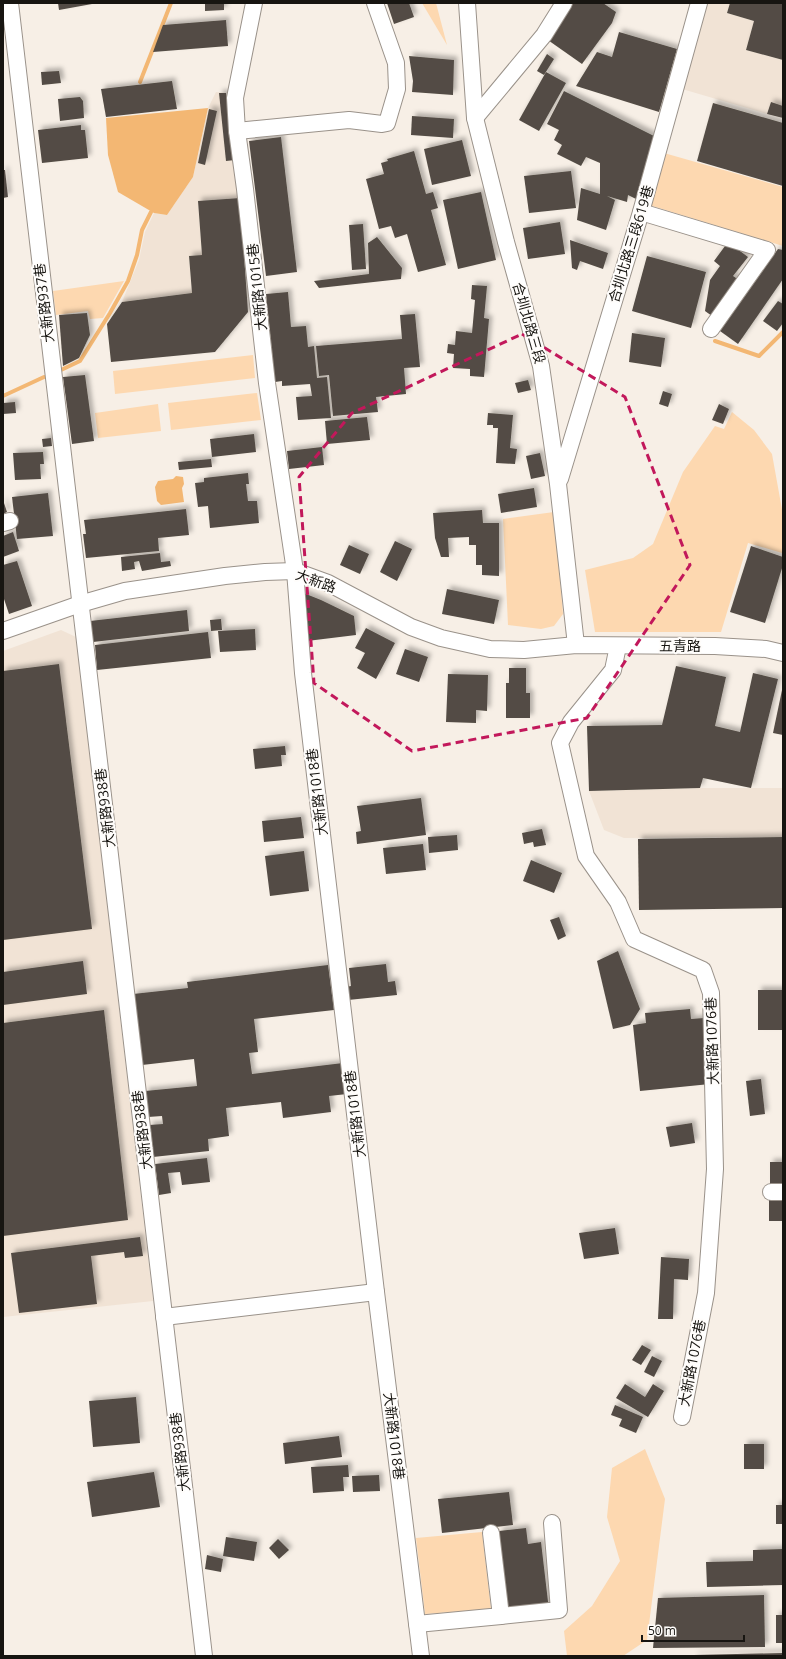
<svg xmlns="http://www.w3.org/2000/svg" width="786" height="1659" font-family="'Open Sans','Noto Sans TC',sans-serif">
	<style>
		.built { fill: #f1e3d5 }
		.green { fill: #fdd8b0 }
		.water { fill: #f3b773 }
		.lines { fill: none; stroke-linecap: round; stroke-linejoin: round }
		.stream { stroke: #f3b773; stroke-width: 4 }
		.building { fill: #534c44; filter: url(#shadow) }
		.minor-casing { stroke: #9a928a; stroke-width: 18 }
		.minor { stroke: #fff; stroke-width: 16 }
		.marked { fill: none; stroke: #c2185b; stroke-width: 3; stroke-dasharray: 8 5; stroke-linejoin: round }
		.labels { text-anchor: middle; stroke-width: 4; stroke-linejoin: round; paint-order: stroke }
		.street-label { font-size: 14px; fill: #171511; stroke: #fffdfb }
	</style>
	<defs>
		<filter id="shadow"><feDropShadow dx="3.5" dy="-3.5" stdDeviation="2" flood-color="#0004"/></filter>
	</defs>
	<rect width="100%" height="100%" fill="#f7efe6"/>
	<!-- built -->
	<g class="built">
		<path d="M705,3h25l-3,10 27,8 -8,29 37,10v46l-12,-4 -4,12 -85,-25z"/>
		<path d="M216,92l10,1 14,105 -42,3 4,54 -13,1 3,37 -70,9 17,-42 6,-28 9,-19 13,2 26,-38 15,-69z"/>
		<path d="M61,630l15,7 77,664 -150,16v-666z"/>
		<path d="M700,788h83v49l-159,1 -20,-8 -15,-39z"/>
	</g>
	<!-- green -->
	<g class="green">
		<path d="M422,3h14l11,42z"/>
		<path d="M664,153l119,34v59l-134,-41z"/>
		<path d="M124,281l-21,37 -13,1 -2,-8 -32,4 -3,-24z"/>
		<path d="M253,355l2,23 -140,16 -2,-23z"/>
		<path d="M257,393l4,27 -90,10 -3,-27z"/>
		<path d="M158,404l3,27 -63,7 -3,-25z"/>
		<path d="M732,412l22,18 18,24 11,61 -1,38 -34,-10 -27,89h-126l-10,-62 48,-12 20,-14 30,-72 32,-46 9,3z"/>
		<path d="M554,512l9,102 -9,12 -13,3 -33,-4 -5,-106z"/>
		<path d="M645,1449l20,50 -18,141 -24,16h-56l-3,-25 28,-25 28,-45 -13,-44 5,-49z"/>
		<path d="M482,1532l9,77 -66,5 -9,-76z"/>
	</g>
	<!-- water -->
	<g class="water">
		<path d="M208,108l-15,69 -26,38 -13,-2 -36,-21 -10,-37 -2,-37z"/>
		<path d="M176,476l7,1 1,7 -2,4 2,14 -23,3 -4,-4 -2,-14 3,-6 15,-2z"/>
	</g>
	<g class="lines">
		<!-- stream -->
		<g class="stream">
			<path d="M140,82l31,-79"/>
			<path d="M715,341l44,15 24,-24"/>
			<path d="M61,370l19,-9 30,-48 18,-32 9,-26 5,-25 9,-18"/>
			<path d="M3,396l41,-19"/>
		</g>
	</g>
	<!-- building -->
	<g class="building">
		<path d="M58,3h33l1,1 -33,6z"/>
		<path d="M205,3h19v7l-19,1z"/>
		<path d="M387,3h22l5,14 -20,7z"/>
		<path d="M570,3h33l13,9 -4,11 -30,41 -37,-26z"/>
		<path d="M730,3h53v57l-37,-10 8,-29 -27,-8z"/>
		<path d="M226,20l2,26 -75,6 10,-27z"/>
		<path d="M619,32l58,17 -18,63 -83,-26 21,-34 15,5z"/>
		<path d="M547,54l7,5 -10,16 -7,-4z"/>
		<path d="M409,56l45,4 -1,35 -41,-3 1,-11z"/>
		<path d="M59,71l2,12 -19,2 -1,-13z"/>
		<path d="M546,72l20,11 -27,48 -20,-11z"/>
		<path d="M172,81l5,28 -71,8 -5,-28z"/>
		<path d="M564,91l92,46 -8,18 -12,44 -8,-4 -1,7 -20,-6 8,4 -9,30 -29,-10 4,-32 19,6v-31l-14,-6 -5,9 -24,-12 5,-9 -8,-5 5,-10 -12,-6z"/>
		<path d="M219,93h7l9,67 -9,1z"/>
		<path d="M80,97l3,4 1,17 -24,3 -2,-22z"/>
		<path d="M771,102l12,4v12l-16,-4z"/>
		<path d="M713,103l70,20v63l-86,-25z"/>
		<path d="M209,109l8,2 -12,54 -7,-2z"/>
		<path d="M412,116l42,3 -1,19 -42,-3z"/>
		<path d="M81,125v5h4l3,28 -46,5 -4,-33z"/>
		<path d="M281,137l16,135 -31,4 -17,-135z"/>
		<path d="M462,140l9,36 -39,9 -8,-36z"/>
		<path d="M414,151l12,43 7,-2 5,16 -7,2 15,55 -28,7 -11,-38 -12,4 -4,-12 -12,3 -13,-50 18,-5 -3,-11 7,-2 -1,-2z"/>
		<path d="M3,170h2l3,27 -5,1z"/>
		<path d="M571,171l5,37 -47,5 -5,-37z"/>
		<path d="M481,192l15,68 -38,9 -15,-69z"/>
		<path d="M240,198l8,114 -33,40 -104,10 -4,-38 15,-22 70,-9 -3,-37 13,-1 -4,-54z"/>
		<path d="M560,222l5,32 -37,5 -5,-31z"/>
		<path d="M363,224l3,45 -14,1 -3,-45z"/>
		<path d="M377,237l25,31 -1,11 -82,9 -5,-7 55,-7 -1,-31z"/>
		<path d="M570,240l38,13 -5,16 -23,-8 -3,9 -5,-2z"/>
		<path d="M728,242l20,15 -15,19 6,4 -27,36 -7,-5 5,-31 10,-14 -6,-5z"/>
		<path d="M778,249l5,1v29l-45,65 -18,-13z"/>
		<path d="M647,256l59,16 -15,56 -59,-17z"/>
		<path d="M472,285l15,1 -3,32 5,1 -5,58 -14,-1v-7l-17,-1 1,-14 -7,-1 1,-9 7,1 1,-14 16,2 3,-33 -4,-1z"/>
		<path d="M288,292l3,35 15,-1 2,21 6,-1 3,32 10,-1 4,41 -33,2 -2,-23 16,-1 -2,-12 -28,2v-5l-7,1 -9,-88z"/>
		<path d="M778,301l5,3v19l-6,8 -14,-10z"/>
		<path d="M87,313l3,22 -11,23 -16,8 -4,-51z"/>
		<path d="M415,314l5,53 -16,1 2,26 -30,3 2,15 -45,4 -4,-41 -10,1 -3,-30 86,-7 -2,-24z"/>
		<path d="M632,333l33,5 -4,29 -32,-5z"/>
		<path d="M85,375l9,66 -22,3 -9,-67z"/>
		<path d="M528,380l3,10 -13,3 -3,-10z"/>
		<path d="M663,391l9,3 -4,13 -9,-3z"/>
		<path d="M15,402l1,11 -13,1v-11z"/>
		<path d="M719,404l10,5 -6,15 -11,-4z"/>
		<path d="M488,413l25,2 -3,33 7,1 -2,15 -19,-1 2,-35h-5v-3h-6z"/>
		<path d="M367,417l3,23 -43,4 -2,-23z"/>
		<path d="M254,434l2,18 -44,5 -2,-18z"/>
		<path d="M51,438l1,8 -9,1 -1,-8z"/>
		<path d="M322,447l2,18 -35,4 -2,-18z"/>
		<path d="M43,452l1,12h-4l1,15 -26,1 -2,-27z"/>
		<path d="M540,453l5,23 -14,3 -5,-23z"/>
		<path d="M211,459l1,8 -33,3 -1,-8z"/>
		<path d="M248,473l1,11h-3l2,17h9l2,22 -49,5 -2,-22 -10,1 -3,-24 9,-1v-4z"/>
		<path d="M534,488l3,19 -36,6 -3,-19z"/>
		<path d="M48,493l5,43 -36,3 -5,-42z"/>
		<path d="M3,500l4,12 -4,2z"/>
		<path d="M186,509l3,26 -31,3 1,13 -73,7 -3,-24h3l-2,-14z"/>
		<path d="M482,510l1,13h16v53l-17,-1v-10h-6v-20h-7v-8l-21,1 1,19h-8l-6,-19 -2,-25z"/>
		<path d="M13,532l6,19 -16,6v-21z"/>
		<path d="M395,541l17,8 -15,32 -17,-9z"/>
		<path d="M349,545l20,9 -9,20 -20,-9z"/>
		<path d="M751,546l32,11v8l-18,58 -35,-11z"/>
		<path d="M160,553l1,9 9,-1 1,5 -29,5 -3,-10 -5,1 1,7 -13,2 -1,-14z"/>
		<path d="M17,561l15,45 -23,8 -6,-18v-31z"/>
		<path d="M447,589l52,11 -5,24 -52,-10z"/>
		<path d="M301,592l20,8 33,16 2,19 -49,6z"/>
		<path d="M187,610l2,21 -96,11 -3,-21z"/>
		<path d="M221,619l1,11 -11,1 -1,-11z"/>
		<path d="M366,628l29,15 -19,36 -19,-11 8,-15 -10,-5z"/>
		<path d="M255,629l1,21 -36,2 -2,-21z"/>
		<path d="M208,632l3,26 -114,12 -2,-25z"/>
		<path d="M405,649l23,8 -9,25 -23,-8z"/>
		<path d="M59,664l33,265 -89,11v-269z"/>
		<path d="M676,666l50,11 -11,49 25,6 13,-59 25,6 -27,109 -48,-10 -3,10 -111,3 -2,-65 75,-1z"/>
		<path d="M509,668h17v25h4v25h-24v-35h3z"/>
		<path d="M448,674l40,1 -1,36 -11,-1v13l-30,-1z"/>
		<path d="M782,690h1v45l-10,-2z"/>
		<path d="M285,746l1,9h-5l1,11 -27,3 -2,-20z"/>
		<path d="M421,798l5,37 -69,9 -1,-12 5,-1 -4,-25z"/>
		<path d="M301,817l3,21 -40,4 -2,-21z"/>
		<path d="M542,829l4,16 -12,2 -1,-5 -9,2 -2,-11z"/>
		<path d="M457,835l1,15 -29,3 -1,-16z"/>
		<path d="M783,837v71l-144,2 -1,-71z"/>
		<path d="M423,844l3,26 -40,4 -3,-26z"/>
		<path d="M304,851l5,40 -39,5 -5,-40z"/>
		<path d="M531,860l31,13 -8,20 -31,-12z"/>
		<path d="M559,917l7,19 -8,4 -8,-20z"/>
		<path d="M618,951l22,58 -10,16 -17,4 -16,-68z"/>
		<path d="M83,961l4,33 -84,11v-33z"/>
		<path d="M386,964l2,18 7,-1 2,14 -49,5 -2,-13 5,-1 -2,-18z"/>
		<path d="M328,965l6,45 -80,9 4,33 -9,1 3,21 91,-11 4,31 -18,2 2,16 -48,6 -2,-16 -55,6 3,28 -21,3 1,12 -56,6 -4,-32 14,-1 -1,-8 -14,1 -3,-26 52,-5 -3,-27 -52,6 -9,-71 55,-6 -1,-6z"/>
		<rect x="758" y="990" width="25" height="40"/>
		<path d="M690,1009l1,10 13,-1 6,66 -70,7 -7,-66 13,-2 -1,-10z"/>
		<path d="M104,1010l24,210 -125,16v-213z"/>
		<path d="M761,1079l4,35 -15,2 -4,-35z"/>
		<path d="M692,1123l3,20 -25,4 -4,-20z"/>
		<path d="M207,1158l3,24 -28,3 -2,-13 -12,1 3,20 -12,2 -4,-31z"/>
		<rect x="770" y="1162" width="13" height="23"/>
		<rect x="769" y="1199" width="14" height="22"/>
		<path d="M615,1228l4,26 -35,5 -5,-26z"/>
		<path d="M140,1237l3,19 -18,2 -1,-6 -33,4 6,48 -78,9 -8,-60z"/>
		<path d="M661,1257l28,2 -1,21 -14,-1 -1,40h-15z"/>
		<path d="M642,1345l9,5 -10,15 -9,-5z"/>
		<path d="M652,1356l10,5 -8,16 -10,-5z"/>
		<path d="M625,1384l20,13 8,-13 11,7 -16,26 -32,-19z"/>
		<path d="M136,1397l4,46 -47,4 -4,-46z"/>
		<path d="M615,1405l28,12 -7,16 -17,-7 3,-7 -11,-4z"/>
		<path d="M339,1436l3,21 -57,7 -2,-21z"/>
		<rect x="744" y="1444" width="20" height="25"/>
		<path d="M348,1465l1,12h-6l1,14 -31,2 -2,-26z"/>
		<path d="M154,1472l6,35 -68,10 -5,-35z"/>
		<path d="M379,1475l1,16 -27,1 -1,-16z"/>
		<path d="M509,1492l4,33 -71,8 -4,-34z"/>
		<rect x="776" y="1505" width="7" height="19"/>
		<path d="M526,1528l2,16 13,-2 8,68 -40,5 -10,-84z"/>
		<path d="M226,1537l31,5 -3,19 -31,-5z"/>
		<path d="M278,1539l11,11 -10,9 -10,-11z"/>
		<path d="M783,1549v36l-76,2 -1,-25 47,-1v-11z"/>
		<path d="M207,1555l16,4 -2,13 -16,-3z"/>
		<path d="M764,1595l1,52 -112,1 5,-50z"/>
		<rect x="776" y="1615" width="7" height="28"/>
		<path d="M783,1653v3h-89v-1z"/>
	</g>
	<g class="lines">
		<!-- minor casing -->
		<g class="minor-casing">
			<g id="minor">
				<path d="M10,3l194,1653"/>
				<path d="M254,3l-19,95 2,33 8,58 22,194 28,188 8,102 73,619 45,364"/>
				<path d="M467,3l8,115 31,124 35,124 17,118 18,161"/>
				<path d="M475,118l69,-83 20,-32"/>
				<path d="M237,131l112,-11 33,4 5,-1 10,-34 -1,-26 -21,-60"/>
				<path d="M641,212l126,38 -56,79"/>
				<path d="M560,479l81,-267 58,-209"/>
				<path d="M3,523l7,-2"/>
				<path d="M3,631l77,-27 45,-13 100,-15 40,-4 30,-1 33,12 83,44 30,11 49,11 34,1 52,-5 139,1 51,3 17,4"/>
				<path d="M618,646l-5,24 -42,52 -11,21 26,113 32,46 16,37 69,31 8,23 4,176 -9,124 -24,124"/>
				<path d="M771,1192h12"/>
				<path d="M164,1317l212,-25"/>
				<path d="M501,1616l58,-6 -7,-87"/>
				<path d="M417,1624l84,-8 -10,-83"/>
			</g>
		</g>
		<!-- minor -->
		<use href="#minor" class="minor"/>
	</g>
	<!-- marked area -->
	<path class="marked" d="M522,334l103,63 65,168 -103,153 -175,33 -98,-68 -15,-206 53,-64z"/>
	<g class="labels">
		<!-- street labels -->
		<g class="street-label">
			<text transform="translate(631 244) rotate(-73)" y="5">合圳北路三段619巷</text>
			<text transform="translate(257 287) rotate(-96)" y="5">大新路1015巷</text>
			<text transform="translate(44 303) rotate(-97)" y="5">大新路937巷</text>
			<text transform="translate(529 323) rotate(74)" y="5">合圳北路三段</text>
			<text transform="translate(316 581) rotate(20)" y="5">大新路</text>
			<text x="680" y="651">五青路</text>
			<text transform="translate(317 792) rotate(-97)" y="5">大新路1018巷</text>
			<text transform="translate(105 808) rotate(-97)" y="5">大新路938巷</text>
			<text transform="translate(712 1041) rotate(-92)" y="5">大新路1076巷</text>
			<text transform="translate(355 1114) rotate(-97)" y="5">大新路1018巷</text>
			<text transform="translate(142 1130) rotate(-97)" y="5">大新路938巷</text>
			<text transform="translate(692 1363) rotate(-79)" y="5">大新路1076巷</text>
			<text transform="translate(394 1436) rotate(83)" y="5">大新路1018巷</text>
			<text transform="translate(180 1452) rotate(-97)" y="5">大新路938巷</text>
		</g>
	</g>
	<!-- border -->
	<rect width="786" height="1659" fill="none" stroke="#171511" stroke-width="8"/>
	<!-- scale -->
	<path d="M642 1635v6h102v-6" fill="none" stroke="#171511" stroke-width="2"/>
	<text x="648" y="1635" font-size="12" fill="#171511" stroke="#fffdfb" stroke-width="3" paint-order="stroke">50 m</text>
</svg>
